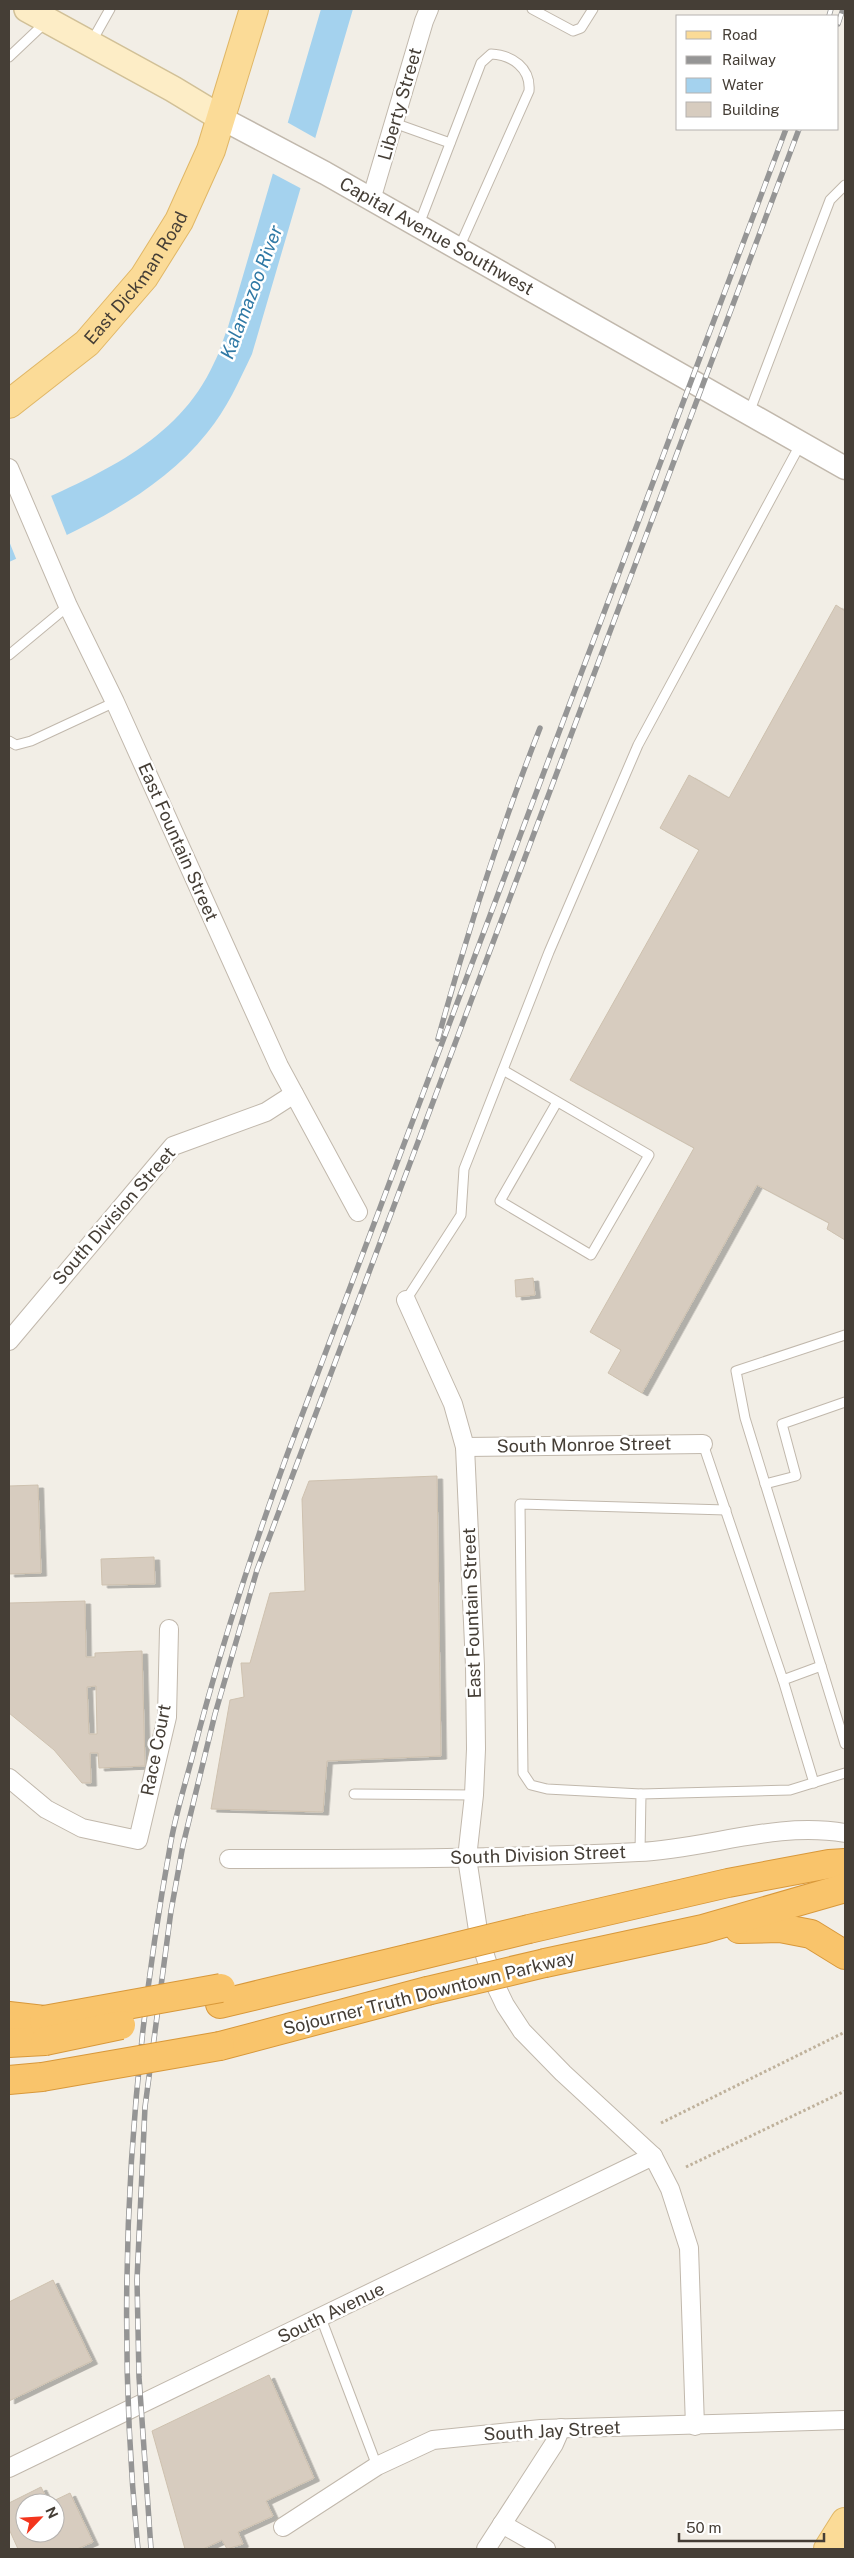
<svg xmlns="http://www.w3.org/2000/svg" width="854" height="2558" font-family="'Public Sans',sans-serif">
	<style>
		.water { fill: #a4d2ee }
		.pier { fill: #f2eee6 }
		.building { fill: #d7ccbf; stroke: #cec1af; fill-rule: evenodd; filter: url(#shadow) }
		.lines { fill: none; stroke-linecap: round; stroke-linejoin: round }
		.service-casing { stroke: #c1b8ac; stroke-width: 11 }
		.minor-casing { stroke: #c1b8ac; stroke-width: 20 }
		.tertiary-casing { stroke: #c1b8ac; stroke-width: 25 }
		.secondary-casing { stroke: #d1c097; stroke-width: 28 }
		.primary-casing { stroke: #e0b767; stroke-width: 30 }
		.motorway-casing { stroke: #d8983a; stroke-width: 30 }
		.path { stroke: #bfb19b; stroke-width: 3; stroke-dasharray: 2.5 2.5; stroke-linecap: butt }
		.service { stroke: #fff; stroke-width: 9 }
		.minor { stroke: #fff; stroke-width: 18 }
		.tertiary { stroke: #fff; stroke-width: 22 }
		.secondary { stroke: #fdedc6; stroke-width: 25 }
		.primary { stroke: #fbdb97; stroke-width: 28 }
		.motorway { stroke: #f9c46b; stroke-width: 28 }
		.rail-casing { stroke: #959595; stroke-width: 5.5 }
		.rail { stroke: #fff; stroke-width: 4; stroke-dasharray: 11; stroke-linecap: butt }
		.motorway-bridge-casing { stroke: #d8983a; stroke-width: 30; stroke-linecap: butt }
		.motorway-bridge { stroke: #f9c46b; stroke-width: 28 }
		.labels { text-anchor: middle; stroke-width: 5; stroke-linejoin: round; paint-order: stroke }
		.street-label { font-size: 18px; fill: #453e36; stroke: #fff }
		.water-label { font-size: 19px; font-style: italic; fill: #3079a5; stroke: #fff }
	</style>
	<defs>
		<filter id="shadow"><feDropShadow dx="5.5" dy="3" stdDeviation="0" flood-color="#0004"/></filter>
	</defs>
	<rect width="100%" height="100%" fill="#f2eee6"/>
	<!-- water -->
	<path class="water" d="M321,9h32l-101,345c-13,27 -25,55 -45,79 -49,62 -128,97 -198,129v-47c78,-36 167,-68 205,-152 6,-11 9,-24 14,-36z"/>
	<!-- pier -->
	<g class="pier">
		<path d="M285,121l32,18 -15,50 -32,-17z"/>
		<path d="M50,493l18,45 -51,23 -8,-20v-29z"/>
	</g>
	<!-- building -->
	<g class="building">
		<path d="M836,605l9,6v629l-18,-11 2,-6 -72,-38 -115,208 -34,-20 13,-23 -31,-18 104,-184 -124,-68 129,-230 -39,-22 29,-53 40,23z"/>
		<path d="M533,1278l2,17 -19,2 -1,-17z"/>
		<path d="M437,1476l4,280 -114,5 -4,51 -112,-3 19,-109 14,-3 -3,-34h9l20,-70 35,-2 -3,-92 7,-18z"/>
		<path d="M38,1485l3,88 -32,1v-88z"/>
		<path d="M154,1557l1,27 -53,1 -1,-26z"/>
		<path d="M85,1601l1,56h9v-4l47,-2 3,115 -46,2 -1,-15h-8l1,30h-9l-28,-33 -45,-37v-110zM96,1686l1,48h-8l-2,-47z"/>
		<path d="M53,2280l39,81 -83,40v-99z"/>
		<path d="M269,2375l45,103 -48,23 7,15 -35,16 5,12 -16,5 -5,-9 -19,9h-18l-33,-118z"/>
		<path d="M41,2487l8,16 21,-10 23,49 -16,7h-59l-9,-20v-26zM25,2503h30v30h-30z"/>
	</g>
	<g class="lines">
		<!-- service casing -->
		<g class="service-casing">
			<g id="service">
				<path d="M532,9l41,22 8,-3 12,-19"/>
				<path d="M92,41l18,-32"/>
				<path d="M9,57l38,-36"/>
				<path d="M394,123l56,20"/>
				<path d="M418,227l63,-164 10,-9c21,1 40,14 38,37l-70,157"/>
				<path d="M749,413l81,-213 15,-15"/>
				<path d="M9,655l59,-49"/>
				<path d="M9,741l7,4 15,-4 84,-39"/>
				<path d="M503,1070l146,85 -58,100 -91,-54 57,-99"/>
				<path d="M406,1300l55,-85 3,-46 85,-217 89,-207 163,-302"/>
				<path d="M845,1335l-109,36 9,47 100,326"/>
				<path d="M703,1444l80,236 38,-14"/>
				<path d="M765,1484l31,-8 -14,-52 63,-22"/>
				<path d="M783,1680l31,103"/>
				<path d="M354,1794l120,1"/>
				<path d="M641,1794l-94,-5 -16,-4 -8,-12 -3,-269 206,6"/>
				<path d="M640,1852l1,-58 149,-4 55,-17"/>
				<path d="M321,2318l56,148"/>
			</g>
		</g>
		<!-- minor casing -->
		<g class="minor-casing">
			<g id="minor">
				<path d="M371,200l53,-179 5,-12"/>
				<path d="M9,468l59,138 47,96 164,364 79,146"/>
				<path d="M406,1300l47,104 12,43 10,219 1,83 -2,46 -7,63 12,79 14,43 12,25 17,26 41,42 90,83 17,33 19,59 6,178"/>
				<path d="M9,1341l164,-195 93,-34 28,-18"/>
				<path d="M465,1447l238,-3"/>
				<path d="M9,1778l37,31 36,19 56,12 29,-123 2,-88"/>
				<path d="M229,1859c136,0 273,0 409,-7 70,-3 137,-31 207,-19"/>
				<path d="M9,2468l644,-312"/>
				<path d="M502,2524l44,25"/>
				<path d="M283,2527l94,-61 56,-26 108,-11 304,-9"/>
				<path d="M486,2549l68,-105 7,-16"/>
			</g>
		</g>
		<!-- tertiary casing -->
		<g class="tertiary-casing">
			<g id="tertiary">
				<path id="s1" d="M221,118l104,55 520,295"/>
			</g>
		</g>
		<!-- secondary casing -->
		<g class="secondary-casing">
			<path id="secondary" d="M27,9l146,80 48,29"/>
		</g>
		<!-- primary casing -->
		<g class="primary-casing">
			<g id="primary">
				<path id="s2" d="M9,404l78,-61 57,-66 35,-56 32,-71 43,-141"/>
				<path d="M828,2549l17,-27"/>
			</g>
		</g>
		<!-- motorway casing -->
		<g class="motorway-casing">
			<g id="motorway">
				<path d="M529,1929l199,-46 101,-19 16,-1"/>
				<path d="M739,1929l41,-1 31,6 34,21"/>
				<path d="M545,1963l158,-34 142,-41"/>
				<path d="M220,2004l190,-46"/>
				<path d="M9,2016l35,4"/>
				<path d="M9,2043l36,-2"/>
				<path d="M220,2046l207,-55"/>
				<path d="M9,2080l33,-3"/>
			</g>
		</g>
		<!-- path -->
		<g class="path">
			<path d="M661,2123l184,-91"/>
			<path d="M686,2167l159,-76"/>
		</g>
		<!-- service -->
		<use href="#service" class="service"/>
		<!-- minor -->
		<use href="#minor" class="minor"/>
		<!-- tertiary -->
		<use href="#tertiary" class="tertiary"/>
		<!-- secondary -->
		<use href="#secondary" class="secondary"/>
		<!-- primary -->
		<use href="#primary" class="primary"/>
		<!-- motorway -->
		<use href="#motorway" class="motorway"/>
		<!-- rail casing -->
		<g class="rail-casing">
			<g id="rail">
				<path d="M829,16l2,-7"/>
				<path d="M838,24l5,-15"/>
				<path d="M438,1039c29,-106 62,-209 102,-311"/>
				<path d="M138,2549c-23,-233 -10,-471 32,-702 5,-31 15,-62 23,-93 26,-101 58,-200 94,-299l499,-1326"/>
				<path d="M151,2549l-12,-172 -2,-97 8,-173 26,-196 12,-66 32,-131 42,-144 542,-1441"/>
			</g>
		</g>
		<!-- rail -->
		<use href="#rail" class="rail"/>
		<!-- motorway-bridge casing -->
		<g class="motorway-bridge-casing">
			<g id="motorway-bridge">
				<path d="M410,1958l119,-29"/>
				<path d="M427,1991l118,-28"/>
				<path d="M44,2020l177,-32"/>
				<path d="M45,2041l76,-16"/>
				<path d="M42,2077l178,-31"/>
			</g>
		</g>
		<!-- motorway-bridge -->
		<use href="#motorway-bridge" class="motorway-bridge"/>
	</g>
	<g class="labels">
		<!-- street labels -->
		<g class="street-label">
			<text transform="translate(400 104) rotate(-74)" y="6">Liberty Street</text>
			<text dy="6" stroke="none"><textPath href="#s1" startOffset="246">Capital Avenue Southwest</textPath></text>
			<text dy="6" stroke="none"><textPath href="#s2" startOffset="181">East Dickman Road</textPath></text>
			<text transform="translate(178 842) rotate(66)" y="6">East Fountain Street</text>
			<text transform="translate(114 1216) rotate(-49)" y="6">South Division Street</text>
			<text transform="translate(584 1445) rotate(-1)" y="6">South Monroe Street</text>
			<text transform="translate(472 1613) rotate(-92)" y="6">East Fountain Street</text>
			<text transform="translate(156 1750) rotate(-79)" y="6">Race Court</text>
			<text transform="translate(538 1855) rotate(-2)" y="6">South Division Street</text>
			<text transform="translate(429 1993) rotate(-14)" y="6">Sojourner Truth Downtown Parkway</text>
			<text transform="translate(331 2313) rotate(-26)" y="6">South Avenue</text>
			<text transform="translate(552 2431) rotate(-3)" y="6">South Jay Street</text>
		</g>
		<!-- water labels -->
		<g class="water-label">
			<text transform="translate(251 292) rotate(-69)" y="7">Kalamazoo River</text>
		</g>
	</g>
	<!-- border -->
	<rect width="854" height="2558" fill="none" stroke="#453e36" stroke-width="20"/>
	<!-- legend -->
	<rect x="676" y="15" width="162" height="115" fill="#ffffff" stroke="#b5b2af"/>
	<rect x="686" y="31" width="25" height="8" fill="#fbdb97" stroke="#b5b2af"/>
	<text x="722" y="40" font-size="15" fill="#453e36">Road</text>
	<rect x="686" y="56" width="25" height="8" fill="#959595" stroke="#b5b2af"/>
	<text x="722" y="65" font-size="15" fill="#453e36">Railway</text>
	<rect x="686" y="78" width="25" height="15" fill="#a4d2ee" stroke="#b5b2af"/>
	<text x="722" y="90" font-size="15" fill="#453e36">Water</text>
	<rect x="686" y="102" width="25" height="15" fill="#d7ccbf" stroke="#b5b2af"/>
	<text x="722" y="115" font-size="15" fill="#453e36">Building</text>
	<!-- north arrow -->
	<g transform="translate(40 2518) rotate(65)"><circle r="24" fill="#ffffff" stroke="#b5b2af"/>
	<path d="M0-4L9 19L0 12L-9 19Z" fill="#f3351d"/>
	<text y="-8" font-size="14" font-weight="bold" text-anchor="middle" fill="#453e36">N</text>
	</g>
	<!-- scale -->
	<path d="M679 2533v8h145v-8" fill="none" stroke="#453e36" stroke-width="2.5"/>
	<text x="686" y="2533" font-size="15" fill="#453e36" stroke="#ffffff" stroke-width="4" paint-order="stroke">50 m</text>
</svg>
